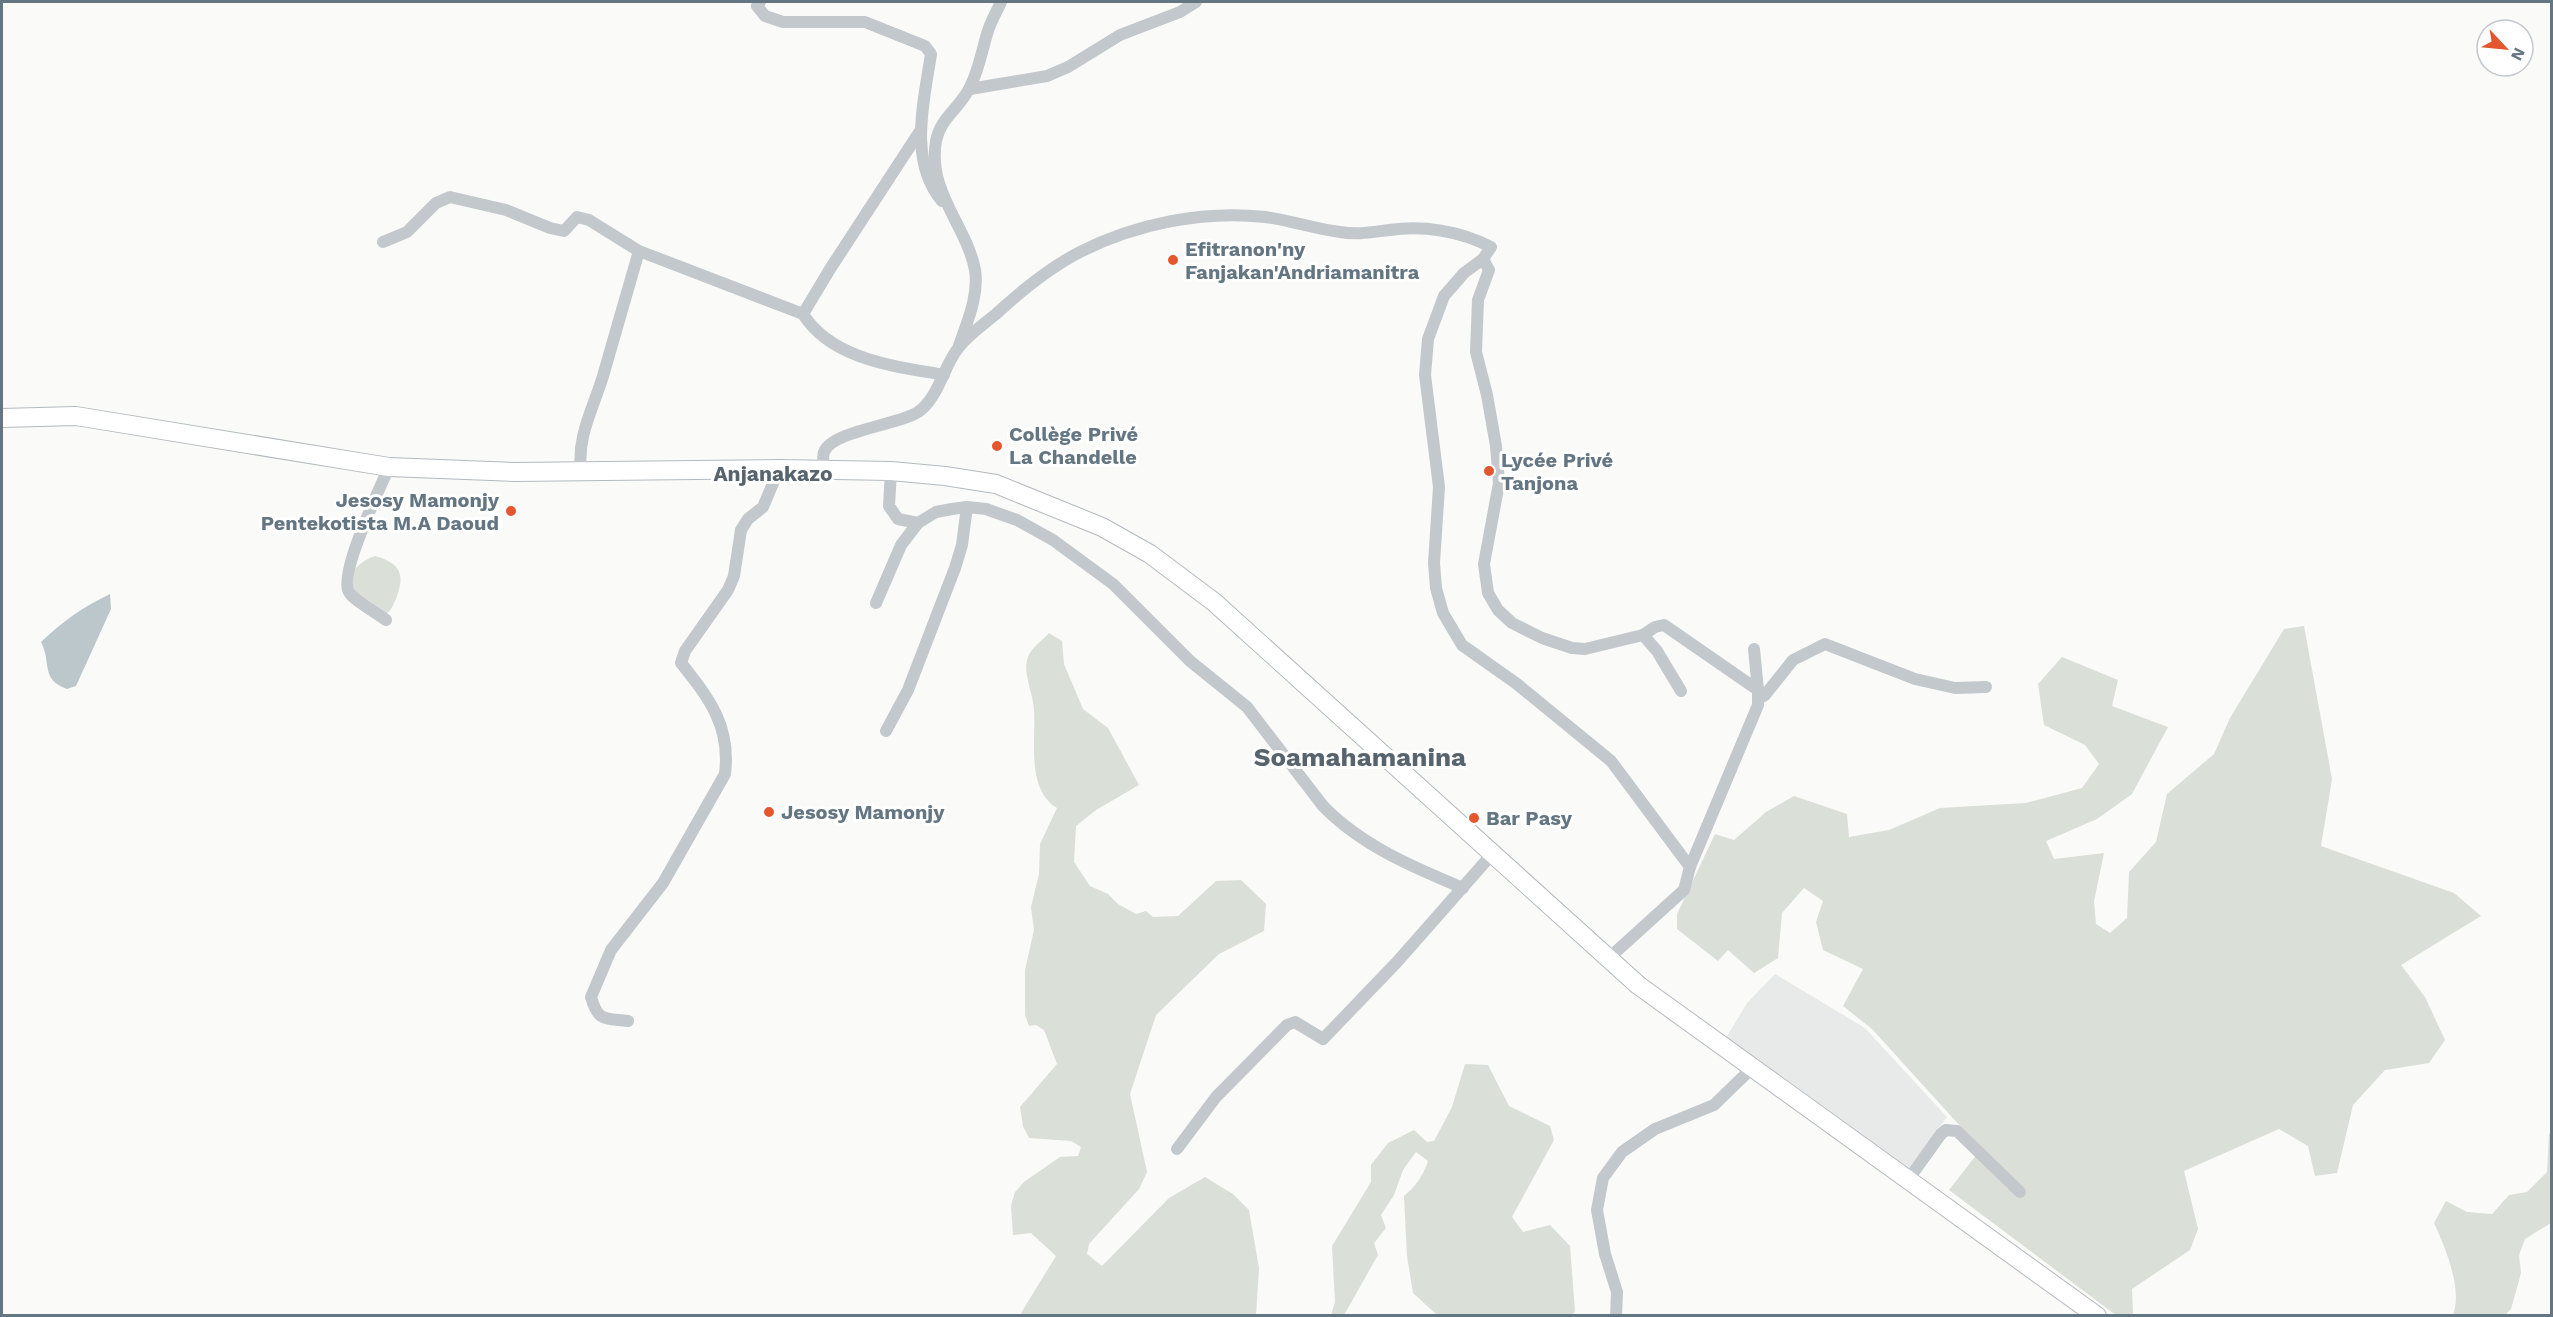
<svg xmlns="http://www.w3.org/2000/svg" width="2553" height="1317" font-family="'Work Sans',sans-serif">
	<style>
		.built { fill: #e8e9e9 }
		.green { fill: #dadfd7 }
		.water { fill: #bbc7cb }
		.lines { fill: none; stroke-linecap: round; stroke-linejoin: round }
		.secondary-casing { stroke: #b3babf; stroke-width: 20 }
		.minor { stroke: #c3c8cc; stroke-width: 12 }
		.secondary { stroke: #fff; stroke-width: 18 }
		.poi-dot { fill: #e4572e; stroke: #fff; stroke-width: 2 }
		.labels { text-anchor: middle; stroke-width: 6; stroke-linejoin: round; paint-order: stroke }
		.poi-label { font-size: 20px; font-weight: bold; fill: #657683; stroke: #fff; text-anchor: start }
		.neighbourhood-label { font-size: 21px; font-weight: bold; fill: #57646e; stroke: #fff }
		.district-label { font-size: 26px; font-weight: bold; fill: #57646e; stroke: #fff }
	</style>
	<rect width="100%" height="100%" fill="#fafaf8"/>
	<!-- built -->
	<path class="built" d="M1775,974l90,54 82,89 -41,55 -180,-134 21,-35z"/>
	<!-- green -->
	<g class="green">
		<path d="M375,556c25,7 31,18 21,43 -3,6 -4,11 -10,15 -10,-6 -26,-13 -33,-22 -12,-16 9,-32 22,-36z"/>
		<path d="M2304,626l28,153 -11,67 133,47 27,23 -80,49 24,32 20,43 -16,23 -44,7 -32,35 -16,68 -22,3 -7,-30 -29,-17 -95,42 14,58 -8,21 -58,39 1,26 -16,1 -168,-126 32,-41 -109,-120 -29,-23 20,-37 -40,-19 -7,-28 7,-21 -19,-13 -22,25 -4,45 -24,15 -26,-23 -10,11 -41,-32v-15l38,-80 19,6 32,-28 28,-16 53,18 2,23 40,-7 51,-22 86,-5 56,-15 17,-24 -14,-19 -41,-20 -6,-41 24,-27 56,23 -6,26 56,21 -36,67 -35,25 -51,22 8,18 50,-6 -10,48 2,23 14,9 17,-15 2,-46 27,-30 11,-48 47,-40 16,-36 54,-89z"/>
		<path d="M1049,633l13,8 2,23 19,45 25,19 31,57 -43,25 -20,16 -2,36 16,24 18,8 10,10 18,10 10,-3 7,6 25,-1 38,-35 25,-1 25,24 -2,27 -45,23 -63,61 -26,79 17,78 -8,17 -50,55 -2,10 15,12 67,-68 36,-21 28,17 16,16 10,58 -3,47 -232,1 -3,-3 35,-57 -25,-23 -18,2 -2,-29 4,-14 9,-10 36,-25 18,-1 3,-9 -10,-6 -42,-3 -6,-12 -3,-19 37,-43 -13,-34 -8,-5 -7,1 -4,-11v-45l9,-40 -3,-23 8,-33 1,-30 17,-36c-31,-19 -21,-67 -23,-98 -1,-18 -12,-37 -6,-53 3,-9 15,-17 21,-24z"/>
		<path d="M1465,1064l23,1 21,41 41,20 4,14 -42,77 11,15 27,-7 20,21 5,65 -3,5 -135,-1 -24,-22 -6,-37 -3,-60c12,-10 19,-20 24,-35l-12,-9 -13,18 -9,25 -13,20 5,13 -12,15 4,12 -34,60h-13l4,-13 -3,-56 39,-64v-17l17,-22 26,-13 13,12 7,-1 18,-34z"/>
		<path d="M2551,1133v90l-26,16 -6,16 2,18 -10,36 -6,6h-52c10,-26 -8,-68 -19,-92l12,-22 21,11 25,2 17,-19 18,-3 20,-20 2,-38z"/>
	</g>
	<!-- water -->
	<path class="water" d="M110,594l1,15 -35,77 -9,3c-27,-10 -15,-25 -26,-47 22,-21 42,-35 69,-48z"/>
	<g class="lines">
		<!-- secondary casing -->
		<g class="secondary-casing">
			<path id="secondary" d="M2,418l74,-2 313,51 125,5 265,-3 112,2 54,5 51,8 106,43 48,27 64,48 424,383 459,331"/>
		</g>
		<!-- minor -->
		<g class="minor">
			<path d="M760,2l-3,4 8,10 18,6h82l60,24 6,8c-7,47 -23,107 11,147"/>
			<path d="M970,89l77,-13 21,-9 52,-32 60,-23 16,-10"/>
			<path d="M383,242l24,-10 29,-29 14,-6 56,13 44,18 14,3 13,-14 12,3 50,31 164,63c29,46 92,52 141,61"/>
			<path d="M1483,259l6,11 -11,30 -2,52 11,43 9,51 3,37 -15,81 4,29 10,17 14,13 30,15 30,10 13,1 58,-14 14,16 24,40"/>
			<path d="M803,314l27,-45 90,-138"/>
			<path d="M959,346c8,-24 20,-50 16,-76 -8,-44 -48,-78 -39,-129 4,-23 25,-34 34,-54 9,-17 12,-38 18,-56 3,-10 9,-20 13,-29"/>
			<path d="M581,470c-4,-34 12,-61 22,-94 12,-42 24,-83 36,-125"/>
			<path d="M824,470c0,-6 -2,-13 0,-18 9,-23 82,-27 98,-43 18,-16 22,-44 37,-62 10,-13 25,-23 37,-33 25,-23 53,-46 84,-62 55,-28 123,-42 185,-35 25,3 50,12 75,15 18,3 32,0 49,-2 34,-5 71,1 102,17l-8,12 -19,14 -20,23 -16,43 -3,36 14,112 -5,76 2,25 7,25 19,32 55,39 94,77 79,106"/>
			<path d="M891,471l-2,35 9,13 20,4 18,-11 16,-3 15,-2 19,2 31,11 36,20 60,44 77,77 57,46 76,99c39,40 90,61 140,82"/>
			<path d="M876,603l25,-58 17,-22"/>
			<path d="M386,620c-9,-7 -33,-20 -37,-28 -11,-17 31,-104 40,-125"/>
			<path d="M1754,649l4,41"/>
			<path d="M1758,699l7,-4 28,-35 32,-16 90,35 40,9 31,-1"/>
			<path d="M886,731l22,-41 47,-122 7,-23 5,-38"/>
			<path d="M1609,958l75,-68 6,-23 68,-162v-15l-94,-65 -9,2 -12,8"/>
			<path d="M628,1021c-23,-3 -30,1 -37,-24l20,-47 52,-67 62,-109c6,-48 -16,-76 -44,-111l4,-12 43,-61 6,-14 7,-46 7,-11 15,-12 16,-38"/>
			<path d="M1177,1149l39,-52 71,-72 8,-3 28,17 74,-77 96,-109"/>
			<path d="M1908,1180l33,-46 5,-4 11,1 63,61"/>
			<path d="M1616,1316l1,-24 -12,-38 -8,-44 6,-32 19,-26 33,-23 59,-24 39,-38"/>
		</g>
		<!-- secondary -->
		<use href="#secondary" class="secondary"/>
	</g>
	<!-- markers -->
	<g class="poi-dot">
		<circle cx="1173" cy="260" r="6"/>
		<circle cx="997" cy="446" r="6"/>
		<circle cx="1489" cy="471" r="6"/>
		<circle cx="511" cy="511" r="6"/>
		<circle cx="769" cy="812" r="6"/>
		<circle cx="1474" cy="818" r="6"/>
	</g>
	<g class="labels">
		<!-- poi labels -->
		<g class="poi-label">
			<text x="1185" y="256">Efitranon'ny<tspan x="1185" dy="23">Fanjakan'Andriamanitra</tspan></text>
			<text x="1009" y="441">Collège Privé<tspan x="1009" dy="23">La Chandelle</tspan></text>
			<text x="1501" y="467">Lycée Privé<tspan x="1501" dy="23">Tanjona</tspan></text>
			<text x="499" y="507" text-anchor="end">Jesosy Mamonjy<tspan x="499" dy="23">Pentekotista M.A Daoud</tspan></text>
			<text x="781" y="819">Jesosy Mamonjy</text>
			<text x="1486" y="825">Bar Pasy</text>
		</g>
		<!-- neighbourhood labels -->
		<g class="neighbourhood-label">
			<text x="773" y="481">Anjanakazo</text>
		</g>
		<!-- district labels -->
		<g class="district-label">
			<text x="1360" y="766">Soamahamanina</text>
		</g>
	</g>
	<!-- border -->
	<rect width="2553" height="1317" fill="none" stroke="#657683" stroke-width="6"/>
	<!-- north arrow -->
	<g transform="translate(2505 48) rotate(116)"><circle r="28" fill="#ffffff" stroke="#c1c8cd" stroke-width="1.5"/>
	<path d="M0-4.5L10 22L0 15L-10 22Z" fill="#e4572e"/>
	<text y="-9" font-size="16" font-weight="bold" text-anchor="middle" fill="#657683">N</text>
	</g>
</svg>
